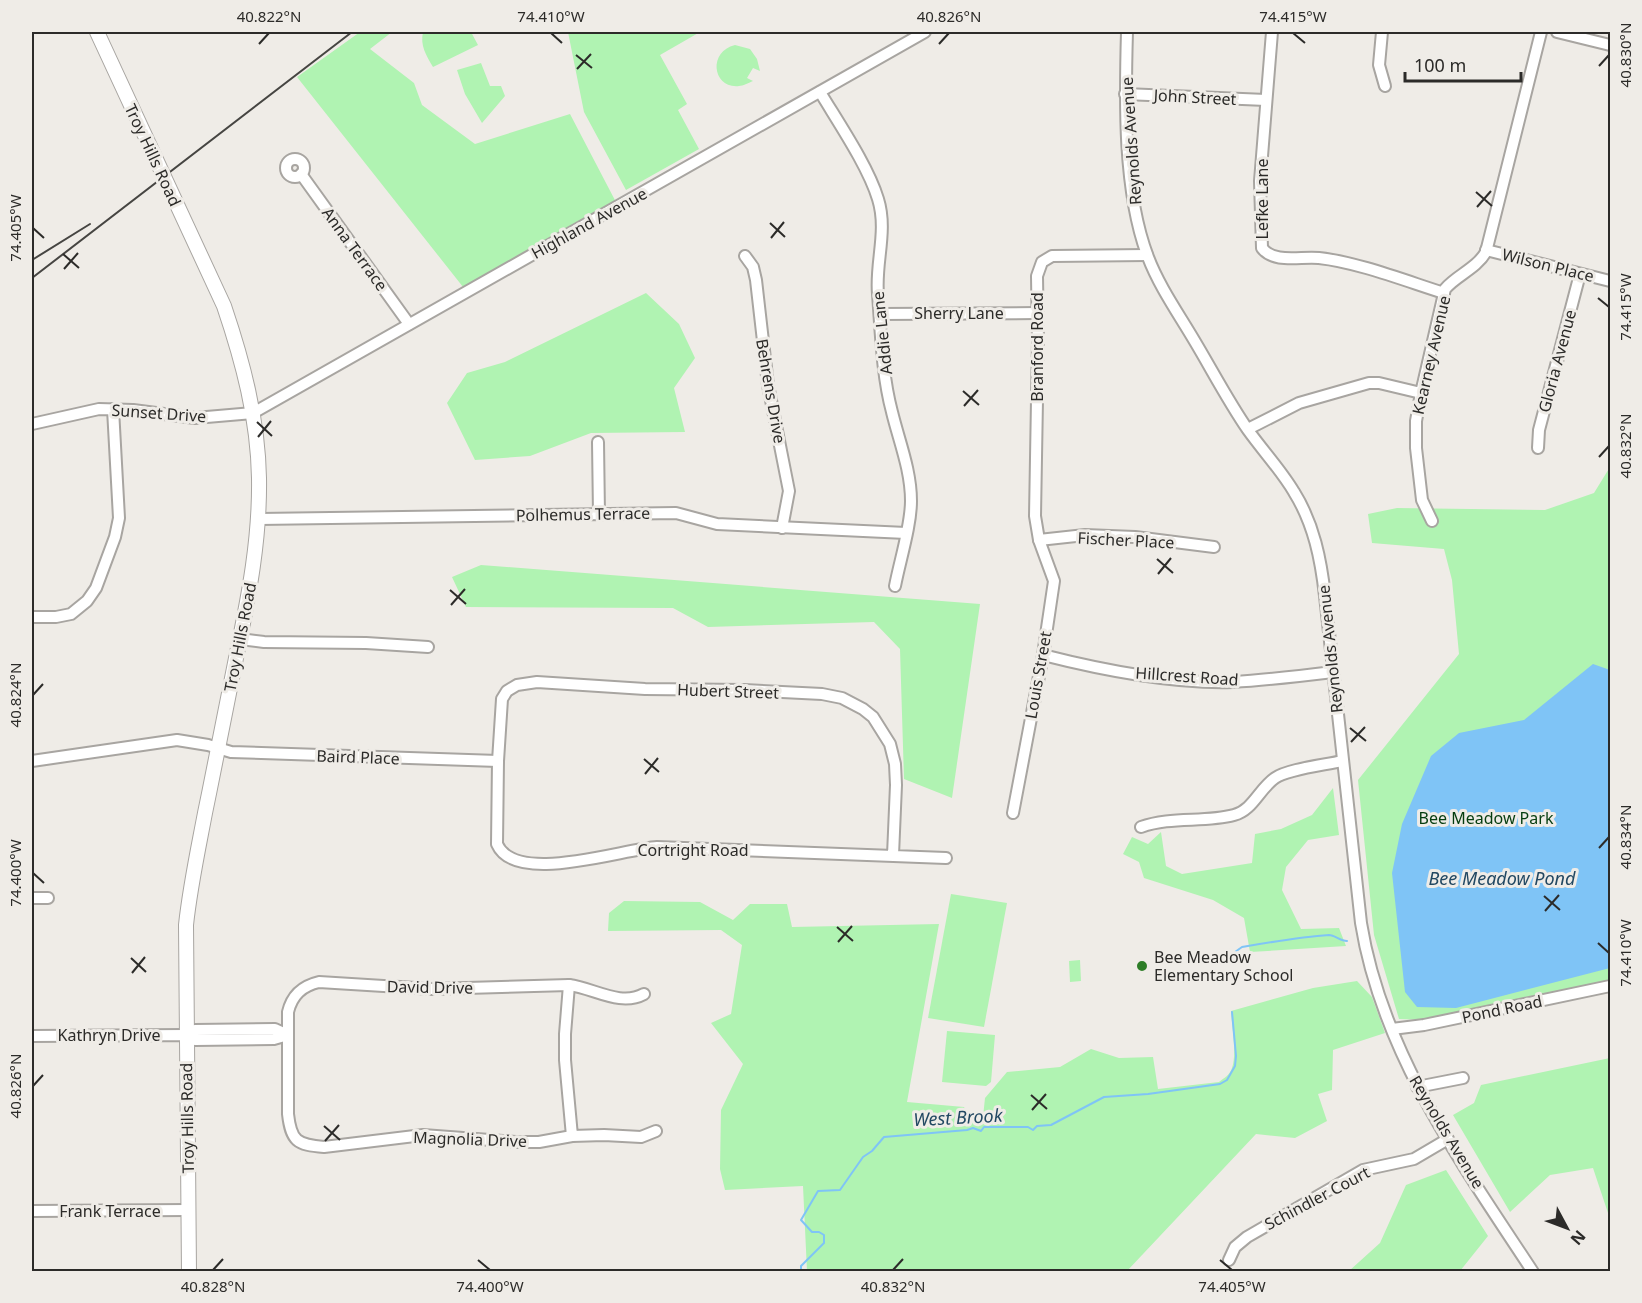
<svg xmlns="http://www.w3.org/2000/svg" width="1642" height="1303" font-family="'Noto Sans',sans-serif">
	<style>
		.green { fill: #b0f3b2 }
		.water { fill: #7fc4f6 }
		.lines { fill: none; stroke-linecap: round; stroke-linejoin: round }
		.stream { stroke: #7fc4f6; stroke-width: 2 }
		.minor-casing { stroke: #a8a5a1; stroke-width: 14 }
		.major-casing { stroke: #a8a5a1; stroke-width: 16 }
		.minor { stroke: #fff; stroke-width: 10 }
		.major { stroke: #fff; stroke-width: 14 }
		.rail { stroke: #464542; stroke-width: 2 }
		.ticks { fill: none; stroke: #2c2b29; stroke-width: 2 }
		.poi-dot { fill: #2d7d27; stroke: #efece7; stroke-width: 2 }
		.labels { text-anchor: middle; stroke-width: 6; stroke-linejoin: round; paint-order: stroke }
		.street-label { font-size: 16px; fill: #2c2b29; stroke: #efece7 }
		.park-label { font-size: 16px; fill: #053d0f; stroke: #efece7 }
		.poi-label { font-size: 16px; fill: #2c2b29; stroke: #efece7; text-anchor: start }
		.water-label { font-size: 18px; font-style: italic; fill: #224862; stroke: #efece7 }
		.neatline { fill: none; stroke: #2c2b29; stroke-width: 2 }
		.ticks-label { font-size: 15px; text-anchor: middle; fill: #2c2b29 }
	</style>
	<rect width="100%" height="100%" fill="#efece7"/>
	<!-- green -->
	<g class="green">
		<path d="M360,32h32l-22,17 44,34 8,22 53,39 95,-30 48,92 -151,86 -170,-215z"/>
		<path d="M423,32h48l7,13 -45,22c-7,-12 -13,-21 -10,-35z"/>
		<path d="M568,32h132l-40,23 27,49 -9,6 21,39 -73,41 -42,-78z"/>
		<path d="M735,45l15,4 7,10 3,12 -7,-3 -6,10 6,3c-5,2 -10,5 -14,5 -26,3 -32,-34 -4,-41z"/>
		<path d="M481,63l9,23h11l4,10 -23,27 -17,-29 -8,-24z"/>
		<path d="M646,293l33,31 16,34 -21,30 11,44 -94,1 -61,23 -55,4 -28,-57 20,-30 38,-11z"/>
		<path d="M1610,467v516l-184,37 -27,-1 -25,-84 -16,-155 101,-126 -7,-74 -8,-31 -72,-6 -4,-29 29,-6 148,2 49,-17z"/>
		<path d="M481,565l499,39 -28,194 -48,-19 -4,-130 -26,-27 -166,5 -35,-19 -207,-1 -14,-30z"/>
		<path d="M1333,788l6,47 -31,5 -22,27 -4,23 19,39 38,-1 7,18 -96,6 -6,-34 -31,-18 -69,-22 -5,-16 -16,-8 9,-17 16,7 13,-12 5,34 16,8 70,-11 3,-29 26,-5 31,-14z"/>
		<path d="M951,894l56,9 -23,124 -56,-9z"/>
		<path d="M624,901l76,1 33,18 17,-16h37l5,23 147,-3 -32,178 57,5 6,13 13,-3 2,-19 22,-26 53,-5 31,-18 28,9 34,-1 5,32 61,-7c5,-4 11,-7 13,-14 5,-14 0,-41 -1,-57l82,-23 44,-7 15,16 13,36 -52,17 -1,40 -14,4 9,27 -32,17 -39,-4 -129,137h-320l-4,-85 -78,4 -5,-21 1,-59 22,-46 -32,-41 20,-9 11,-69 -21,-15 -113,1 1,-18z"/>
		<path d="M1080,960l1,21 -11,1 -1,-21z"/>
		<path d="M947,1031l48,4 -4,47 -5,4 -44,-4z"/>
		<path d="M1610,1058v161l-17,-51 -43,7 -40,37 -57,-97 21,-12 7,-18z"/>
		<path d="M1446,1170l42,66 -28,35h-111l31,-28 26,-58z"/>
	</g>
	<!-- water -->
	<path class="water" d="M1593,664l17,6v298l-154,40 -39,-1 -12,-15 -13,-119 10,-49 29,-68 28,-23 65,-13z"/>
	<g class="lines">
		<!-- stream -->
		<g class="stream">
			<path d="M1232,959l3,-7 7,-5c29,-5 58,-10 87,-12 6,0 11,6 18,6"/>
			<path d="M801,1272v-6l23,-23v-8l-5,-3h-7l-11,-12 17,-29 22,-1 23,-33 9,-6 12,-14 83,-7 6,-2 8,3 3,-4h44l5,3 4,-4 14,-1 53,-28 44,-3 72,-10 7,-4 8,-14 1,-10 -4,-44"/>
		</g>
		<!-- minor casing -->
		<g class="minor-casing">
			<g id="minor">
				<path d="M1127,32c-2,68 -4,160 21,225 11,29 30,56 46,83 18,30 34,61 54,90 15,21 33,40 46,62 20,32 27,68 31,104l36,327c21,130 101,241 172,349"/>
				<path d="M1272,32l-12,149 2,67c12,16 39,8 57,10 38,4 87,23 125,35"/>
				<path d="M1382,32l-3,33 6,21"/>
				<path d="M1557,32l53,13"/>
				<path d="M820,92c18,30 48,74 58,107 10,32 -3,64 0,95 3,39 4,81 14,118 7,29 19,58 19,89 0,25 -11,59 -16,85"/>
				<path d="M1125,94l141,6"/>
				<circle cx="295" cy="168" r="9"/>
				<path d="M301,174l108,150"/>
				<path d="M1486,250l124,31"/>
				<path d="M745,256l8,11 3,13 12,105 21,106 -7,37"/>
				<path d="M880,314l158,-1"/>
				<path d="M32,424l67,-15 34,1 62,8 58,-5 672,-381"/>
				<path d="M1248,429l51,-26 70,-20h10l42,10"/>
				<path d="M598,442l1,72"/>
				<path d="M1538,448l1,-18 41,-156"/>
				<path d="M259,519l417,-6 41,11 189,9"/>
				<path d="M1432,521l-10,-21 -6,-52v-27l5,-28 24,-104c12,-14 31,-20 41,-37l55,-220"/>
				<path d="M1039,540l46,-5 50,2 79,10"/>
				<path d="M32,617h24l15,-3 16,-13 9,-13 19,-51 4,-19 -6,-109"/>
				<path d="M240,639l24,3 102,1 62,4"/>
				<path d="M1043,655c59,15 129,29 190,27 33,-2 67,-6 100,-10"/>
				<path d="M32,761l145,-21 31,5 23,7 267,9"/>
				<path d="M1013,813l30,-158 11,-74 -15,-41 -4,-24 3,-174 -1,-66 5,-14 10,-6 95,-1"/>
				<path d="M1141,827c30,-11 63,-4 93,-12 19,-5 25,-26 41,-37 13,-9 50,-13 67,-17"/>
				<path d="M893,855l3,-70 -1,-21 -5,-20 -17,-27 -10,-8 -21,-11 -20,-4 -78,-4 -99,-1 -108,-7 -20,3 -10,6 -5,8 -4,62 -1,83c18,42 125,5 160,3l289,11"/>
				<path d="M32,898h16"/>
				<path d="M569,985l-4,49v26l7,76 32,-1 37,2 15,-6"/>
				<path d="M1392,1029l32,-4 186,-39"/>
				<path d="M186,1035l9,-5 80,-1 13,6"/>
				<path d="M32,1036l154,-1 9,5 79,-1 14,-4"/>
				<path d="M1417,1087l46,-9"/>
				<path d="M572,1136l-33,6h-23l-93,-7 -99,12c-27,-2 -33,-6 -36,-33v-102c4,-17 14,-26 31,-30l113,7 137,-4c25,3 51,22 75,9"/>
				<path d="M32,1211l156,-1"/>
				<path d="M1229,1260l6,-13 12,-10 116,-67 51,-11 34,-20"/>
			</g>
		</g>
		<!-- major casing -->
		<g class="major-casing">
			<path id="major" d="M97,32l127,274c19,56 34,113 35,172 1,60 -10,117 -22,175 -11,54 -21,107 -32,160 -7,37 -15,74 -19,112l3,347"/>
		</g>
		<!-- minor -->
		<use href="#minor" class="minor"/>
		<!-- major -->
		<use href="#major" class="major"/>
		<!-- rail -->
		<g class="rail">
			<path d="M32,260l58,-36"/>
			<path d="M32,278l320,-246"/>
		</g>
	</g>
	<!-- ticks -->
	<path class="ticks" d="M551,33l11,10M1293,33l12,10M259,44l10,-11M939,44l10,-11M576,55l16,13M1599,66l10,-11M577,69l14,-15M1476,192l16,14M1477,207l14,-16M770,223l15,14M33,228l11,10M771,238l13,-16M63,254l16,14M64,269l14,-16M1598,298l11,9M963,391l16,14M964,406l14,-16M257,422l15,14M258,437l13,-16M1599,457l10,-11M1157,559l16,14M1158,574l13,-16M450,590l16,14M451,605l14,-16M33,695l10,-11M1350,728l16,13M1351,742l14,-15M644,759l15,13M645,774l13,-16M1599,848l10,-11M33,873l11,10M1544,896l16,14M1545,911l14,-16M837,927l16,14M838,942l14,-16M1598,943l11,10M131,958l15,14M132,973l13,-16M33,1086l10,-11M1031,1095l16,14M1032,1110l14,-16M324,1126l16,14M325,1141l14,-16M478,1260l12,10M1220,1260l12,10M213,1270l10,-11M893,1270l10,-11"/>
	<!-- markers -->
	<circle class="poi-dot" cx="1142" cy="966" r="6"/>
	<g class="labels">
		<!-- street labels -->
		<g class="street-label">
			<text transform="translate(1195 97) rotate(3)" y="6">John Street</text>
			<text transform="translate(1131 141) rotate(-94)" y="6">Reynolds Avenue</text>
			<text transform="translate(153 155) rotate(65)" y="6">Troy Hills Road</text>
			<text transform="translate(1262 199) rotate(-90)" y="6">Lefke Lane</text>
			<text transform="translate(589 223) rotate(-29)" y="6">Highland Avenue</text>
			<text transform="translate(355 249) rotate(54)" y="6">Anna Terrace</text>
			<text transform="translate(1548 265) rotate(14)" y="6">Wilson Place</text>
			<text x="959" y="319">Sherry Lane</text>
			<text transform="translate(882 333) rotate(-96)" y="6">Addie Lane</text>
			<text transform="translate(1037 347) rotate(-90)" y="6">Branford Road</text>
			<text transform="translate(1431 355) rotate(-77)" y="6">Kearney Avenue</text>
			<text transform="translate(1557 361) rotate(-75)" y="6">Gloria Avenue</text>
			<text transform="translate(771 391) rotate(80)" y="6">Behrens Drive</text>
			<text transform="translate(159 413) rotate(4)" y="6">Sunset Drive</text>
			<text transform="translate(583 514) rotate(-1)" y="6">Polhemus Terrace</text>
			<text transform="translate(1126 540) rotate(3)" y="6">Fischer Place</text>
			<text transform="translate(240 637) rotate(-79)" y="6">Troy Hills Road</text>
			<text transform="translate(1330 649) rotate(-96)" y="6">Reynolds Avenue</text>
			<text transform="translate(1038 675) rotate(-80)" y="6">Louis Street</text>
			<text transform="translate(1187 676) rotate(4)" y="6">Hillcrest Road</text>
			<text transform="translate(728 691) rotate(2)" y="6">Hubert Street</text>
			<text transform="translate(358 757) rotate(2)" y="6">Baird Place</text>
			<text x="693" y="856">Cortright Road</text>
			<text transform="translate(430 987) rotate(1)" y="6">David Drive</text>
			<text transform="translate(1502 1009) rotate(-12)" y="6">Pond Road</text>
			<text x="109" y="1041">Kathryn Drive</text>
			<text transform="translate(187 1118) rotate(-91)" y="6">Troy Hills Road</text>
			<text transform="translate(1447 1132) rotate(59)" y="6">Reynolds Avenue</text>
			<text transform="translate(470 1139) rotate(2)" y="6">Magnolia Drive</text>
			<text transform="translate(1317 1198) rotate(-28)" y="6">Schindler Court</text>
			<text x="110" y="1217">Frank Terrace</text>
		</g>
		<!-- park labels -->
		<g class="park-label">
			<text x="1486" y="824">Bee Meadow Park</text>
		</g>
		<!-- poi labels -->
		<g class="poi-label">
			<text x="1154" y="963">Bee Meadow<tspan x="1154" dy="18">Elementary School</tspan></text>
		</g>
		<!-- water labels -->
		<g class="water-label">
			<text x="1502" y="885">Bee Meadow Pond</text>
			<text transform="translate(958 1118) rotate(-3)" y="6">West Brook</text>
		</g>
	</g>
	<!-- border -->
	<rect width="1642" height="1303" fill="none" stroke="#efece7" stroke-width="66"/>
	<!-- north arrow -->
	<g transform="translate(1567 1228) rotate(131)" stroke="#efece7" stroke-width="4.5" paint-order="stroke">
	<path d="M0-4.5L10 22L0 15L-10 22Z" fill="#2c2b29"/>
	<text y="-9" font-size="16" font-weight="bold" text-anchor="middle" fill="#2c2b29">N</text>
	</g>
	<!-- scale -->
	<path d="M1405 72v9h116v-9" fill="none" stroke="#2c2b29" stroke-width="3"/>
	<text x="1414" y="72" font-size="18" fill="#2c2b29" stroke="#efece7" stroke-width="4.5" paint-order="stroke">100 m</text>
	<rect x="33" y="33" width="1576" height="1237" class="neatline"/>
	<g class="ticks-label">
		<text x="269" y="22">40.822°N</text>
		<text x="551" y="22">74.410°W</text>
		<text x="949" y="22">40.826°N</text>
		<text x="1293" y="22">74.415°W</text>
		<text transform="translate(1626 55) rotate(-90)" y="5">40.830°N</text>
		<text transform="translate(16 228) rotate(-90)" y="5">74.405°W</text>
		<text transform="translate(1626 307) rotate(-90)" y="5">74.415°W</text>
		<text transform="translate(1626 446) rotate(-90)" y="5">40.832°N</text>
		<text transform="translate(16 695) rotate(-90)" y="5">40.824°N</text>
		<text transform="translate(1626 837) rotate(-90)" y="5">40.834°N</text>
		<text transform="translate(16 873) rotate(-90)" y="5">74.400°W</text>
		<text transform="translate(1626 953) rotate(-90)" y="5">74.410°W</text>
		<text transform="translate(16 1086) rotate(-90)" y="5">40.826°N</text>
		<text x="213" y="1292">40.828°N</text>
		<text x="490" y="1292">74.400°W</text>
		<text x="893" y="1292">40.832°N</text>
		<text x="1232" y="1292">74.405°W</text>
	</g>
</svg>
